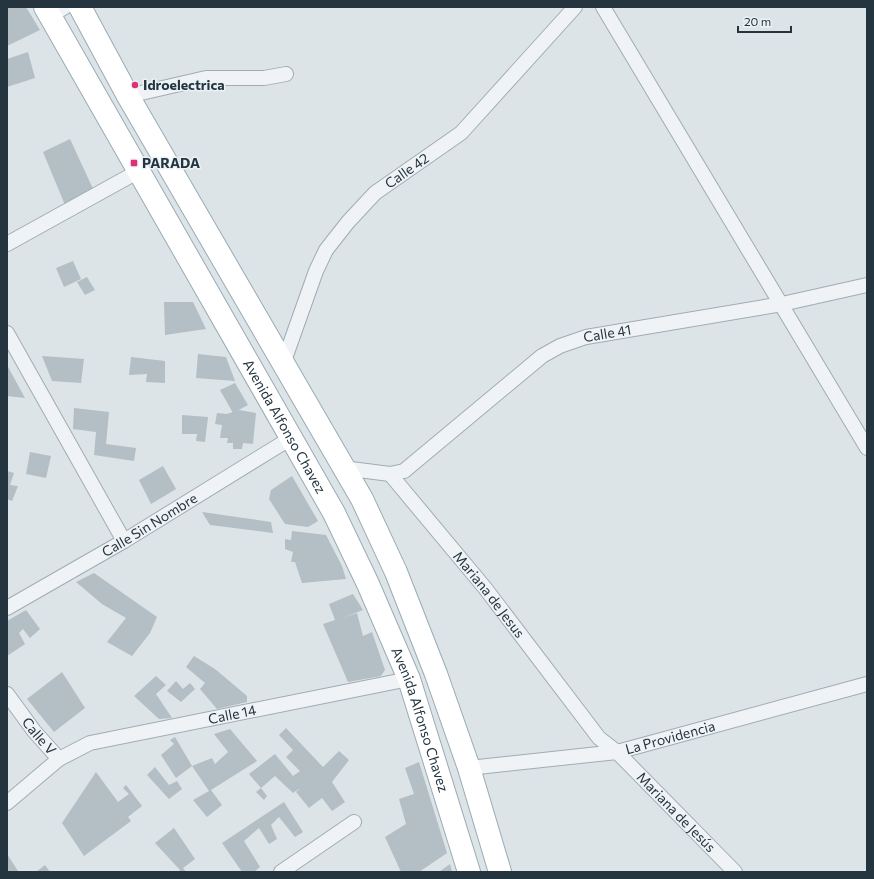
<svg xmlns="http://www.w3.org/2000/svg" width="874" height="879" font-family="Commissioner,sans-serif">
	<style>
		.building { fill: #b3bec5 }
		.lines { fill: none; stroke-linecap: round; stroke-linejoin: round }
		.street-casing { stroke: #a1acb2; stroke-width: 16 }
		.primary-casing { stroke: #9aabb5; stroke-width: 24 }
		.street { stroke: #eff3f6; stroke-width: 14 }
		.primary { stroke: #fff; stroke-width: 22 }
		.poi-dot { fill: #dc3176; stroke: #ebf2f6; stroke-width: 1.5 }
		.labels { text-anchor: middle; stroke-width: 3; stroke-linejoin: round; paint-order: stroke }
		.poi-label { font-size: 14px; font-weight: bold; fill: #243540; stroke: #ebf2f6; text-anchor: start }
		.street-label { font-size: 14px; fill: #243540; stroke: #ebf2f6 }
	</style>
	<rect width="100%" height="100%" fill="#dce4e8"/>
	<!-- building -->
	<g class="building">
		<path d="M26,7l14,23 -33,16v-38z"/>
		<path d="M28,52l7,26 -28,9v-28z"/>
		<path d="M70,139l24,52 -29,14 -22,-53z"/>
		<path d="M73,261l8,18 -17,8 -8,-19z"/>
		<path d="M87,277l8,13 -10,5 -8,-13z"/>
		<path d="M164,302h29l13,27 -41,6z"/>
		<path d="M198,354l28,3 9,24 -39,-3z"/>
		<path d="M42,356l42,3 -3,24 -29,-2z"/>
		<path d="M131,357l34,4v22l-19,-1 1,-8 -18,1z"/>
		<path d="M7,365l18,33 -18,-2z"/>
		<path d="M235,383l13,22 -15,8 -13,-23z"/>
		<path d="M74,408l35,4 -3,32 30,4 -2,13 -40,-6 2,-23 -23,-3z"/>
		<path d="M239,410l17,3 -3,31 -10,-1 -1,6h-9v-6h-6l1,-5h-8l2,-13 -7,-1 2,-11 10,1z"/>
		<path d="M182,415l26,2 -3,25 -9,-1 1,-7h-15z"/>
		<path d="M30,452l21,4 -5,22 -20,-4z"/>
		<path d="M163,466l13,23 -25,15 -12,-24z"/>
		<path d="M7,471l7,2 -4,12 8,1 -6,15 -5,-2z"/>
		<path d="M292,476l26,45 -10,6 -23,-3 -16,-25 2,-9z"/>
		<path d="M202,512l69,10 2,11 -63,-8z"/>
		<path d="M292,531l34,4 16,31 4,13 -44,4 -7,-21h-4l2,-10 -8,-3v-10l6,1z"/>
		<path d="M94,573l63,44 -7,16 -18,23 -25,-14 19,-24 -24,-14 -26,-22z"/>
		<path d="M353,594l10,16 -21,8 15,-5 6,23 9,-4 13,38 -4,6 -33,6 -25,-58 12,-4 -6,-16z"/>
		<path d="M26,610l14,19 -10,9 -7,-9 -4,4 6,11 -18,12v-35z"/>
		<path d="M194,656l21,13 32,27v6l-30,7 -17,-20 5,-6 -19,-16z"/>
		<path d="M62,672l23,36 -31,24 -27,-33z"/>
		<path d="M156,676l10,9 -10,9 16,24 -13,1 -25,-23z"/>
		<path d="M176,681l7,8 7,-6 5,6 -14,13 -14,-11z"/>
		<path d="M286,728l37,39 16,-16 10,9 -17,22 13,20 -13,9 -10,-13 -13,10 -13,-16 4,-4 -7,5 -18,-17 -14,12 6,8 -3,4 -8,-8 5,-4 -12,-14 26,-20 18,22 7,-5 -14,-14 7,-7 -14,-15z"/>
		<path d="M230,729l27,32 -46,29 11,15 -15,12 -14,-17 16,-9 -17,-25 -16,12 -15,-23 13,-11 -4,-4 5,-3 17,29 20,-8 3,6 13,-12 -14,-18z"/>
		<path d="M419,762l28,91 -28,19h-18l-16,-35 21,-13 -7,-25 15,-5 -9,-26z"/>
		<path d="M155,767l14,18 8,-4 5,8 -13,10 -22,-24z"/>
		<path d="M96,772l22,30 11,-8 -6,-6 3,-3 16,21 -14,11 3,4 -47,35 -22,-33z"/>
		<path d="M284,802l19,30 -8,5 -16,-20 -8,8 6,14 -8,5 -10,-16 -15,13 16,26 -6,5h-12l-20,-29z"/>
		<path d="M174,828l21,31 -12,9 3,4h-8l2,-2 -25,-27z"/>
		<path d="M7,854l11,17 -1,1h-10z"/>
		<path d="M450,864l2,8h-13z"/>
		<path d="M45,865l5,7h-14z"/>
	</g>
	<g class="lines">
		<!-- street casing -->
		<g class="street-casing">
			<g id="street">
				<path d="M603,7l264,441"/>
				<path d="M50,16l15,-9"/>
				<path d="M128,96l78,-18h58l22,-4"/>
				<path d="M7,244l132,-73"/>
				<path d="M7,333l117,208"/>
				<path id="s1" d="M283,364l33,-93 10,-21 22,-28 27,-29 86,-60 114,-126"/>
				<path id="s2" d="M343,468l47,6 14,-3 138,-115 18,-10 26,-9 196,-33 85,-19"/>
				<path id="s3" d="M390,474l95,114 114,150 18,14 118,120"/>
				<path id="s4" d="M7,608l117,-67 167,-103"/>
				<path id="s5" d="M7,694l27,37 25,28"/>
				<path id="s6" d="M469,768l148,-16 250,-68"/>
				<path id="s7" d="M7,803l52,-44 31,-16 319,-64"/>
				<path d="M281,872l73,-50"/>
			</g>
		</g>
		<!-- primary casing -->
		<g class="primary-casing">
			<g id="primary">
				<path id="s8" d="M45,7l289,506 34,71 41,95 60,193"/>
				<path d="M80,7l48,89 234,403 34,73 40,102 33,94 31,104"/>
			</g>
		</g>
		<!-- street -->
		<use href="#street" class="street"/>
		<!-- primary -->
		<use href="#primary" class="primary"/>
	</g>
	<!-- markers -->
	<g class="poi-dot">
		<circle cx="135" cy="85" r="4"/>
		<rect x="130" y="159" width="8" height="8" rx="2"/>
	</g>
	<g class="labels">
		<!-- poi labels -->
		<g class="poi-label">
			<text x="143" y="90">Idroelectrica</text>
			<text x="142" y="168">PARADA</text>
		</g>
		<!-- street labels -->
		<g class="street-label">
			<text dy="5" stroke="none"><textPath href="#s1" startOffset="236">Calle 42</textPath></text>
			<text dy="5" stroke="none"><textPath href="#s2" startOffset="311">Calle 41</textPath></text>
			<text dy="5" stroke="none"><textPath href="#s8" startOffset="483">Avenida Alfonso Chavez</textPath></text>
			<text dy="5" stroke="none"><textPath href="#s4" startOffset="165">Calle Sin Nombre</textPath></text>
			<text dy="5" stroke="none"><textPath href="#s3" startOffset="156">Mariana de Jesus</textPath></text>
			<text dy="5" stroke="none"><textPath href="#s7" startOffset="248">Calle 14</textPath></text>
			<text dy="5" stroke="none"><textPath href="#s8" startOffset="807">Avenida Alfonso Chavez</textPath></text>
			<text dy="5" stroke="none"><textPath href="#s5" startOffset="53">Calle V</textPath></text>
			<text dy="5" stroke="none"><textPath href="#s6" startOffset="204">La Providencia</textPath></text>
			<text dy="5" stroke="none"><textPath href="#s3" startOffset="444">Mariana de Jesús</textPath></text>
		</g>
	</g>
	<!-- border -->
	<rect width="874" height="879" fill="none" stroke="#243540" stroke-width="16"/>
	<!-- scale -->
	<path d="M738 26v6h53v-6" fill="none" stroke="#243540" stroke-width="2"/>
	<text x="744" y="26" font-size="12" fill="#243540" stroke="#ebf2f6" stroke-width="3" paint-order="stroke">20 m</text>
</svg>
